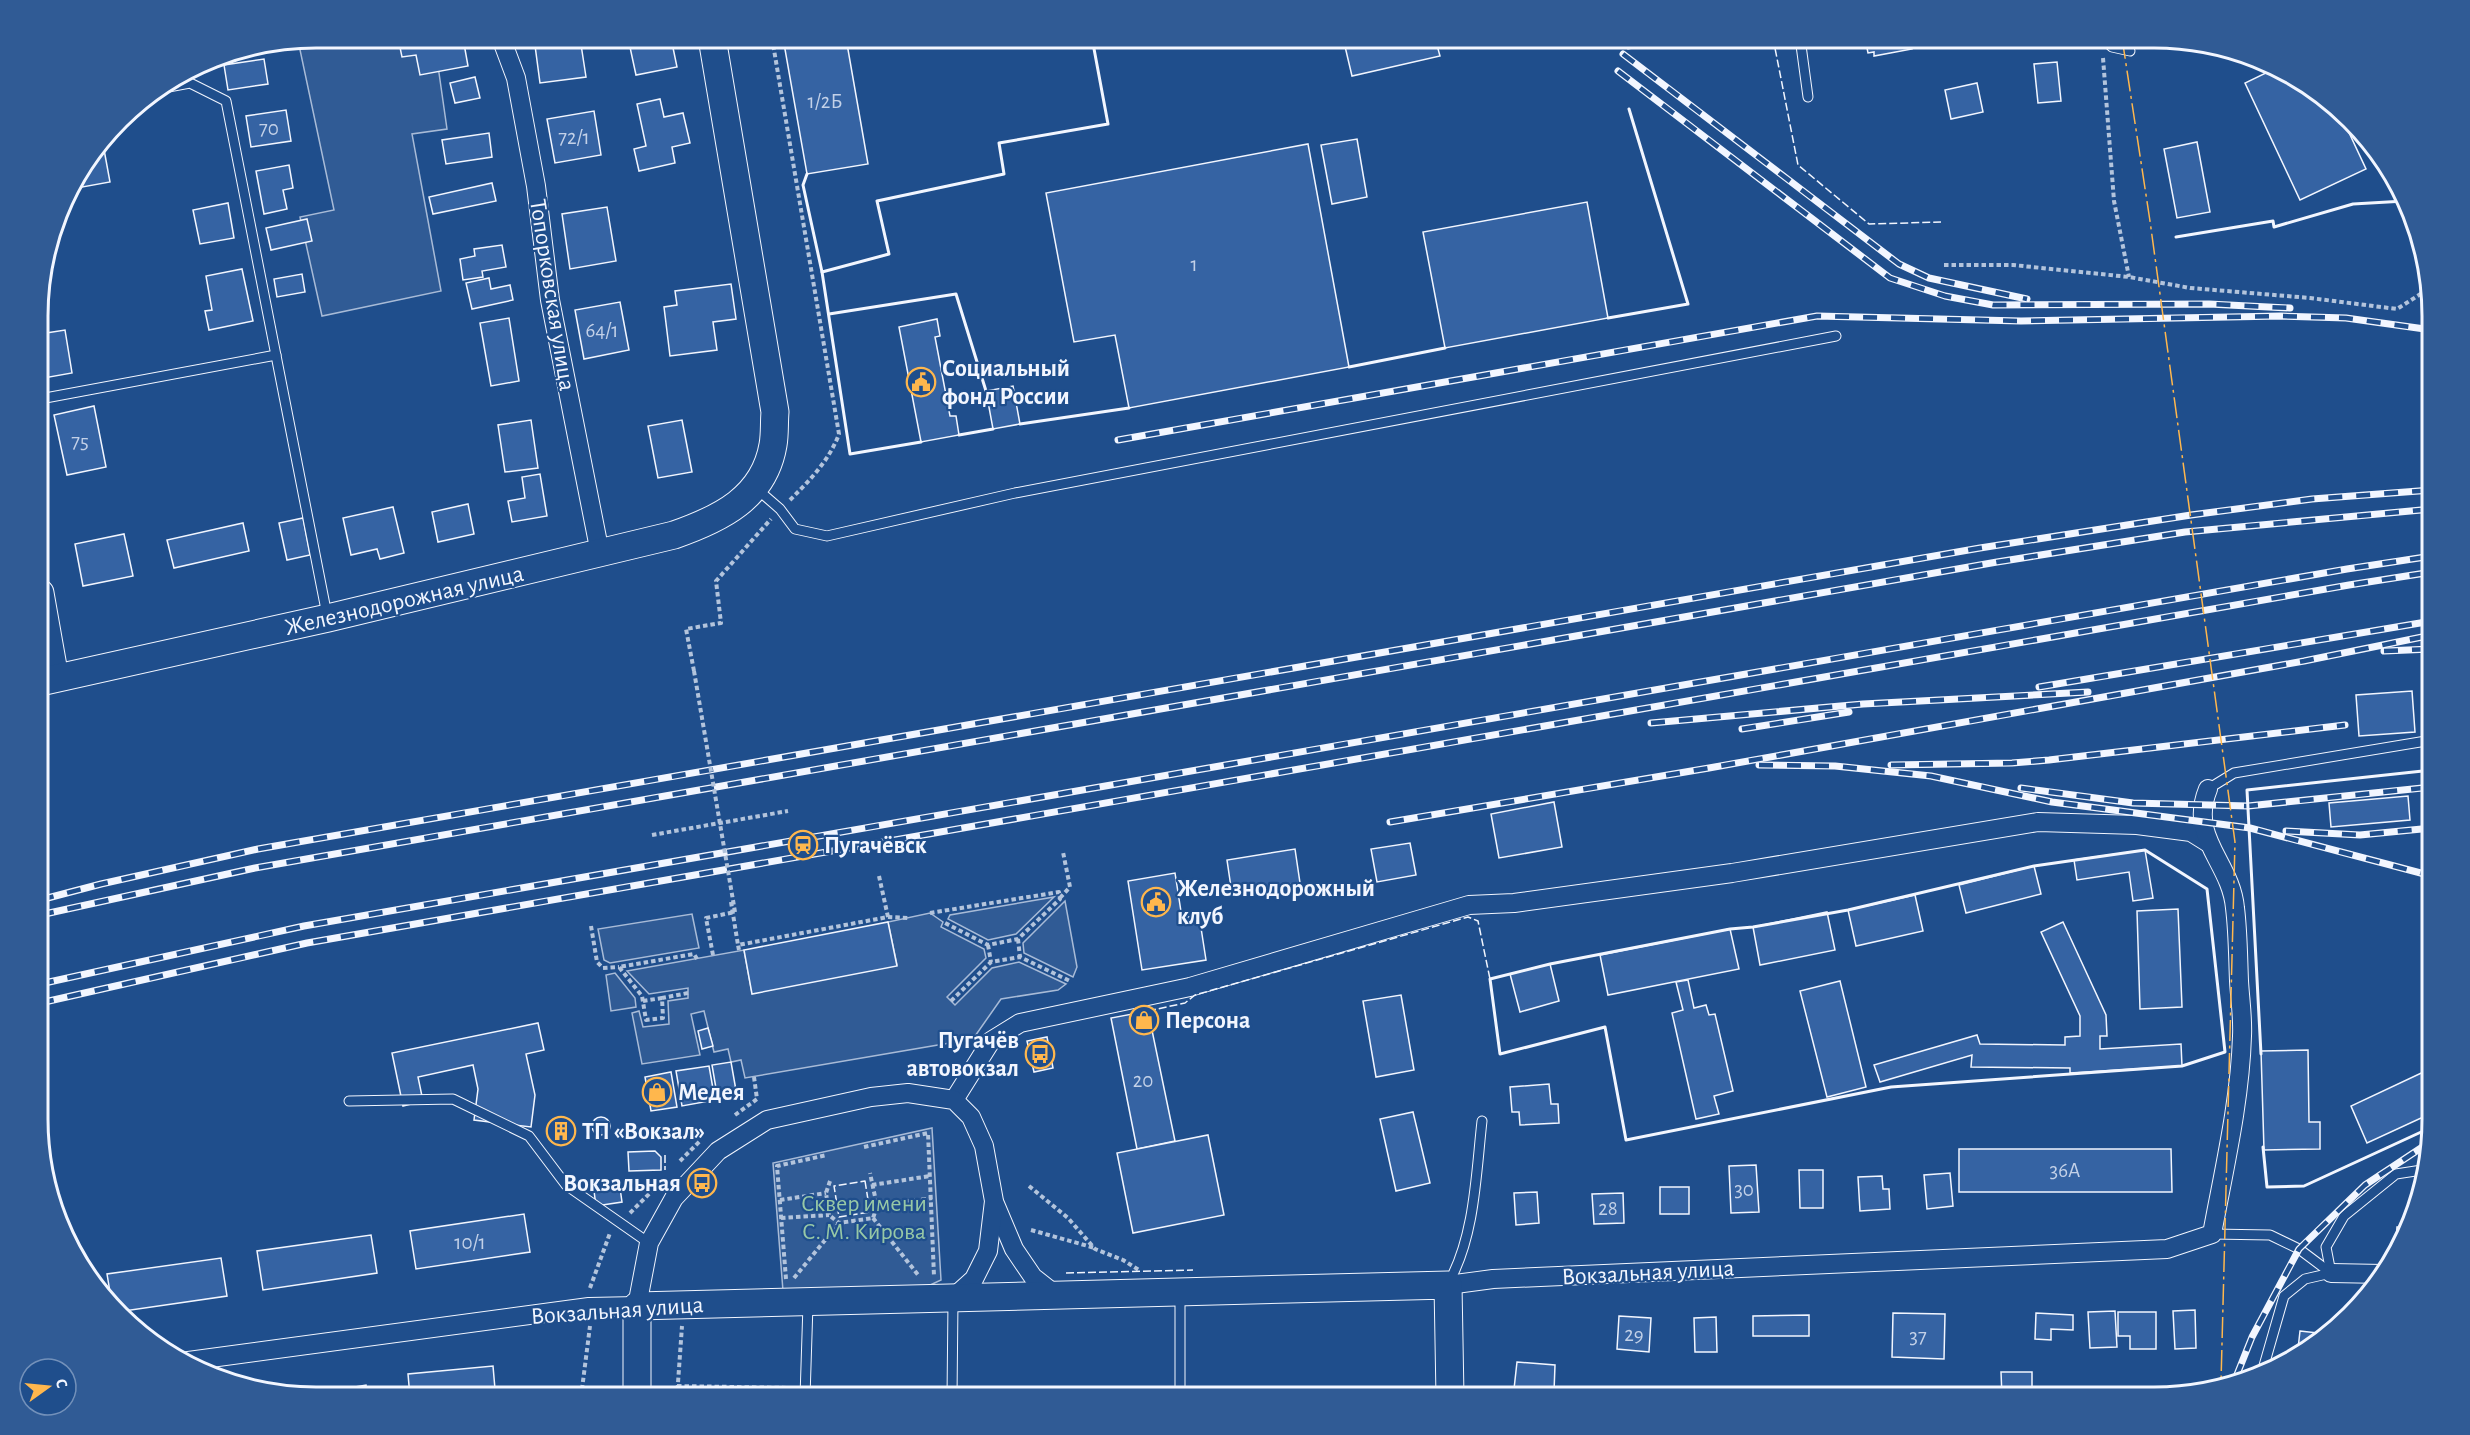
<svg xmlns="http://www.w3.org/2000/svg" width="2470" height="1435" font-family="'Alegreya Sans',sans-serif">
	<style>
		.built { fill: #305b95; stroke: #a8bbd7; stroke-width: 1.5 }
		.building { fill: #3563a3; stroke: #f2f6ff; stroke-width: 1.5 }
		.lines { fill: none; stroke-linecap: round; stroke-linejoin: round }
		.lane-casing { stroke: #f2f6ff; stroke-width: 11 }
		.street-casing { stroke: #f2f6ff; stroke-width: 20 }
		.secondary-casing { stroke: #f2f6ff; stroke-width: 29 }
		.path { stroke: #b3c4dc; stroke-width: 4; stroke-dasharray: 4.5 3; stroke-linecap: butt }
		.lane { stroke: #1f4e8c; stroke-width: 9 }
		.street { stroke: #1f4e8c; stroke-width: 18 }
		.secondary { stroke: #1f4e8c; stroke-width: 27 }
		.rail-casing { stroke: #f2f6ff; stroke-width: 7 }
		.rail { stroke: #1f4e8c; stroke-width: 4.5; stroke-dasharray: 14; stroke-linecap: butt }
		.path-bridge { stroke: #b3c4dc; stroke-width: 4; stroke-dasharray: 4.5 3; stroke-linecap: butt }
		.fence { stroke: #f2f6ff; stroke-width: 1.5; stroke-dasharray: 8 3; stroke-linecap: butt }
		.wall { stroke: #f2f6ff; stroke-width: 3 }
		.power { stroke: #ffb74d; stroke-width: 1.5; stroke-dasharray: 21 4.5 3 4.5; stroke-linecap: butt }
		.labels { text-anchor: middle; stroke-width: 4.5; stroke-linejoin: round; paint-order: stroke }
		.number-label { font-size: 21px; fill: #c3d1e8 }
		.street-label { font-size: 24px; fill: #f2f6ff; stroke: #1f4e8c }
		.poi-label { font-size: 24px; font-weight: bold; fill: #f2f6ff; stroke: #1f4e8c; text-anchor: start }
		.park-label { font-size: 24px; fill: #97c8a6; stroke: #1f4e8c }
		.rim { fill: none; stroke: #f2f6ff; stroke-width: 3 }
	</style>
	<rect width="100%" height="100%" fill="#1f4e8c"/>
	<!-- built -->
	<g class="built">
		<path d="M316,38h118l13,91 -35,5 29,157 -119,25 -22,-99 34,-7 -35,-165 -41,4z"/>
		<path d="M1054,897l-38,37 -28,6 -40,-21 2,-4z"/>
		<path d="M1065,901l12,66 -4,10 -49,-24 -1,-10z"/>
		<path d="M930,913l13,9 -2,5 43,22 2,9 -39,39 8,8 37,-37 27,-6 47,22 -8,6 -57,9 -28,40 -228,39 -4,-18 -10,2 -3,-13 -14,3 -10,-41 -13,3 9,41 -58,9 -10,-51 7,-2 4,16 26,-3 -1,-23 20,-3v-10l-39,6 -22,-23 117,-21 8,43 145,-28 -9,-43z"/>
		<path d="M692,914l7,34 -89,15 -6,-3 -6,-31z"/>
		<path d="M615,973l20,25 1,9 -25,4 -5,-36z"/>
		<path d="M932,1128l9,152 -15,7 -143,4 -10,-128z"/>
	</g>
	<!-- building -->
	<g class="building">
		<path d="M398,38h65l5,28 -48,9 -4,-20 -14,2z"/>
		<path d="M534,38h46l6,39 -46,6z"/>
		<path d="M628,38h43l6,29 -41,8z"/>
		<path d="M783,38h63l22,126 -61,10z"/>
		<path d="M1343,38h92l5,18 -88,20z"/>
		<path d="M1865,38h44l3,11 -38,7v-4l-6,1z"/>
		<path d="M264,59l4,25 -40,6 -4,-25z"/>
		<path d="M2057,62l4,39 -23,2 -4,-39z"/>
		<path d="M2276,68l18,7 50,47 22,47 -66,31 -55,-117z"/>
		<path d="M475,77l5,21 -25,5 -5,-20z"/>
		<path d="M1977,83l6,29 -32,7 -6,-29z"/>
		<path d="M660,99l4,18 19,-4 7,30 -18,4 3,16 -36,8 -5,-22 12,-3 -9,-42z"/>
		<path d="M286,110l5,31 -40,6 -5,-31z"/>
		<path d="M594,111l7,44 -46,8 -8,-44z"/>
		<path d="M489,133l3,24 -46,7 -4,-24z"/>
		<path d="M1357,139l10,58 -35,7 -11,-59z"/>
		<path d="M2197,142l13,70 -33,6 -13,-69z"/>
		<path d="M103,144l7,38 -33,6 -2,-7z"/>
		<path d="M1308,144l41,223 -220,41 -14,-73 -41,7 -28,-149z"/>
		<path d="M289,165l4,23 -10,2 4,19 -23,5 -8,-43z"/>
		<path d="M492,183l4,18 -63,13 -4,-17z"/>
		<path d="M1587,202l21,116 -163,30 -22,-116z"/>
		<path d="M228,203l6,35 -34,6 -7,-34z"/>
		<path d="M607,207l9,54 -46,8 -8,-55z"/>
		<path d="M307,219l5,22 -41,9 -5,-22z"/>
		<path d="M502,245l4,22 -24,4 1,6 -20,3 -3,-21 15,-3 -1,-7z"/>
		<path d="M50,247l3,20 -10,2z"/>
		<path d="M242,269l11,52 -44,9 -4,-19 7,-1 -6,-34z"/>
		<path d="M302,274l3,18 -28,5 -3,-18z"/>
		<path d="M489,278l2,11 19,-4 3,15 -41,9 -6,-26z"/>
		<path d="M731,284l5,35 -23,3 4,28 -47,6 -6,-49 13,-2 -2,-14z"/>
		<path d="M620,302l9,48 -45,9 -9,-49z"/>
		<path d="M509,318l10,63 -28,5 -11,-63z"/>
		<path d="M937,319l3,17 -5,1 15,79h6l3,19 -38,7 -22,-115z"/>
		<path d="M65,330l7,43 -28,5 -4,-23v-21z"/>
		<path d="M1013,386l7,38 -27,5 -7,-38z"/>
		<path d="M94,406l12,61 -39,8 -13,-60z"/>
		<path d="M531,420l7,48 -33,4 -7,-47z"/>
		<path d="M682,420l10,52 -34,6 -10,-52z"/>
		<path d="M540,474l7,42 -35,6 -4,-21 17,-3 -3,-21z"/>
		<path d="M468,504l6,30 -36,8 -6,-30z"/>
		<path d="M393,507l11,46 -24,6 -3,-10 -26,6 -8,-37z"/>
		<path d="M303,518l7,37 -23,5 -8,-37z"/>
		<path d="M243,523l6,28 -75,17 -7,-28z"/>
		<path d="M124,534l9,42 -50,10 -8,-42z"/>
		<path d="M2412,691l3,41 -56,4 -3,-41z"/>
		<path d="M2408,796l2,24 -79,7 -2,-24z"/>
		<path d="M1554,802l8,45 -63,11 -8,-44z"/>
		<path d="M1410,843l6,32 -39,7 -6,-33z"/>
		<path d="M1295,849l5,34 -68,11 -5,-34z"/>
		<path d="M2145,850l8,48 -20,3 -4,-29 -52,8 -3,-20z"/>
		<path d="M2034,866l7,28 -75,19 -7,-28z"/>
		<path d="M1175,873l7,45 17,-3 7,45 -64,10 -14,-89z"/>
		<path d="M1915,895l8,36 -67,15 -8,-36z"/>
		<path d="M2178,909l4,98 -42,2 -3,-98z"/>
		<path d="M1827,912l8,38 -75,15 -7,-38z"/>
		<path d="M888,922l9,44 -145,28 -8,-44z"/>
		<path d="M2063,922l43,93 1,21h-7v13l81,-5 1,22 -112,7v-5l-99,-1 1,-12 -92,27 -6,-17 103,-30 3,9 85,1v-8l15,-1v-20l-39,-84z"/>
		<path d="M1730,929l9,40 -131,26 -8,-40z"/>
		<path d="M1550,964l9,37 -39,11 -10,-38z"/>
		<path d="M1688,980l6,28 12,-3 3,10 6,-1 18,77 -19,5 5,18 -23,5 -24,-106 11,-3 -7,-28z"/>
		<path d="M1840,981l26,106 -39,10 -27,-106z"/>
		<path d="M1401,995l13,75 -38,7 -13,-76z"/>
		<path d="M1148,1011l27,130 -38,8 -26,-131z"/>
		<path d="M538,1023l6,27 -18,4 9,41 -4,32 -57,-7 4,-31 -5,-24 -55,12 5,24 -20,5 -11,-53z"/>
		<path d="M708,1028l5,18 -11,3 -4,-18z"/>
		<path d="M1047,1037l6,31 -19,4 -7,-31z"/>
		<path d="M2308,1050l1,72h11v27l-56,1 -3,-99z"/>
		<path d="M731,1062l6,34 -19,4 -6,-35z"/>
		<path d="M709,1066l6,34 -33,6 -6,-35z"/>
		<path d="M2432,1068v45l-65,30 -16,-37z"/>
		<path d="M671,1072l6,35 -26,4 -6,-34z"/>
		<path d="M1549,1084l2,20h7l1,19 -39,2 -1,-13h-7l-2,-25z"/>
		<path d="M1413,1112l17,71 -34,8 -16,-72z"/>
		<circle cx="601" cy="1126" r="9"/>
		<path d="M571,1124l1,16 -20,2 -1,-17z"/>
		<path d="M1208,1135l16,80 -91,18 -16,-80z"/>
		<path d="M1959,1149h212l1,43h-213z"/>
		<path d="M655,1151l6,6v13l-32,1 -1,-19z"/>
		<path d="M1756,1165l3,47 -28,1 -2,-47z"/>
		<path d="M1799,1170h24v38h-23z"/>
		<path d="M1950,1173l3,33 -26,3 -3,-34z"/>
		<path d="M1882,1176l1,13h6l1,20 -30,2 -2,-34z"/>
		<rect x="1660" y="1187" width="29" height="27"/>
		<path d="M620,1188l2,14 -26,4 -2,-15z"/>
		<path d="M1537,1192l2,31 -23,2 -2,-32z"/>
		<path d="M1623,1193l1,30 -30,1 -2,-30z"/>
		<path d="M524,1214l6,38 -114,17 -6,-38z"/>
		<path d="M2397,1227h8l-6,17h-3z"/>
		<path d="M371,1235l6,38 -114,17 -6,-39z"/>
		<path d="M221,1258l6,38 -103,15 -13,-13 -4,-24z"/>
		<path d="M2195,1310l1,38 -21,1 -2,-38z"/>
		<path d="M2115,1311l2,36 -27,1 -2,-36z"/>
		<path d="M2118,1312h38v37h-26v-13h-12z"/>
		<path d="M1893,1313l52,1 -1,45 -52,-2z"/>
		<path d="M2036,1313l37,2v15l-22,-1v11l-16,-1z"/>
		<path d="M1809,1315v21h-56v-20z"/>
		<path d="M1619,1316l32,2 -2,34 -32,-3z"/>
		<path d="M1716,1317l1,35h-22l-1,-34z"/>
		<path d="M2300,1331l27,3 -30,24z"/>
		<path d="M1517,1362l38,3 -1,27 -40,-3z"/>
		<path d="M493,1366l2,23 -85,8 -2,-23z"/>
		<path d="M2001,1372h31v25h-30z"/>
		<path d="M366,1385l2,12 -67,-1z"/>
		<path d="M685,1395l106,2h-106z"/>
	</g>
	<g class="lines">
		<!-- lane casing -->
		<g class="lane-casing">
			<g id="lane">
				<path d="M1800,38l8,59"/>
				<path d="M2102,38l10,9 18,4"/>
				<path d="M163,88l27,-5 36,18 101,514"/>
				<path d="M40,399l236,-44"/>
				<path d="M757,489l23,20 15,20 32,7 188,-43 821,-157"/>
				<path d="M2208,789l26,-16 198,-33"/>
				<path d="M349,1101l104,-2 76,37 37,49 83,58"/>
				<path d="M2212,1234l58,1 29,14 32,24"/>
				<path d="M2331,1273l-5,-26 18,-31 52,-42 26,-4"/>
				<path d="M1449,1282c26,-47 27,-108 33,-161"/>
				<path d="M1180,1295v102"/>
				<path d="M2263,1369l21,-73 21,-17 26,-6"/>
				<path d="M805,1397l3,-93"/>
				<path d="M952,1397l1,-96"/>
			</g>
		</g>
		<!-- street casing -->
		<g class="street-casing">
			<g id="street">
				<path d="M501,38l15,40 20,108 14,114 50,253"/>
				<path d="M954,1100l37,-59 29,-18 170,-36 279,-82 45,-2 218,-30 306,-51 99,3 54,7 16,10"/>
				<path d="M995,1204l19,45 19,28 23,18"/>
				<path d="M2331,1273l52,1"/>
				<path d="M1448,1285l45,-6 674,-30 45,-15c12,-65 28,-132 30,-198 1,-18 -2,-37 -3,-55 -1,-24 -1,-49 -4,-73 -4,-46 -47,-70 -27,-119"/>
				<path d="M181,1362l408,-55 48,-1 12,-63 25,-45 44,-47 49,-31 104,-23 37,-4 46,7 17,17 13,29 10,55 -6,50 -14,28 -21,19"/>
			</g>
		</g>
		<!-- secondary casing -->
		<g class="secondary-casing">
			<g id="secondary">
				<path d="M40,593l15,85"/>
				<path d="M40,682l288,-64 346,-83c46,-16 90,-37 99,-90 2,-11 1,-22 2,-33l-63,-374"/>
				<path d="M637,1397v-91l811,-21 2,112"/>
			</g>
		</g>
		<!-- path -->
		<g class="path">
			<path d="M772,38l67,396c-10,27 -30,47 -50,67"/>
			<path d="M2103,58l11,143 15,76"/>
			<path d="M1944,265h69l116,12 61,11 120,10 87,11 33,-21"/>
			<path d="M694,671l-8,-42 35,-6 -5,-42 55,-62"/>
			<path d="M652,835l136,-24"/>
			<path d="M879,876l9,41"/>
			<path d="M1060,898l10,-11 -7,-35"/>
			<path d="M731,902l7,43"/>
			<path d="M930,913l129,-21 1,7 -42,40 -30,6 -45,-23"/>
			<path d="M591,926l6,36 6,6 16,-1"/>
			<path d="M1018,939l2,18"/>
			<path d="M988,945l3,17"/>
			<path d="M739,950l-1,-5 150,-28 21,1"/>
			<path d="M713,955l-7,-37 29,-6"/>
			<path d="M688,993l-26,5 1,20 -17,2 -4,-24 -23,-29 75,-13 3,5"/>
			<path d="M643,1001l19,-3"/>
			<path d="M951,1001l40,-39 29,-5 50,24"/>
			<path d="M735,1115l22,-16 -3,-22"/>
			<path d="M864,1147l64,-14 6,143"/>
			<path d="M680,1161l20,-20"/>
			<path d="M830,1181l-4,12 3,22 10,8 34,-5 4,-12 -7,-33"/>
			<path d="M872,1185l58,-9"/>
			<path d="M1029,1186l39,32 27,31 28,11 16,10"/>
			<path d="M780,1200l46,-7"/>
			<path d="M877,1206l55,-8"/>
			<path d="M630,1213l29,-29"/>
			<path d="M781,1218l48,-3"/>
			<path d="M873,1218l46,58"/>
			<path d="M1031,1230l64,18"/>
			<path d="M794,1278l45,-55"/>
			<path d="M786,1279l-9,-113 50,-11"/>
			<path d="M590,1288l20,-55"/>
			<path d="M677,1386l114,2"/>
			<path d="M819,1388l119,2"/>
			<path d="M966,1390l200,2"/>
			<path d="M581,1397l9,-71"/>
			<path d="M677,1397l5,-71"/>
		</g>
		<!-- lane -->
		<use href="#lane" class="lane"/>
		<!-- street -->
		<use href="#street" class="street"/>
		<!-- secondary -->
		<use href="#secondary" class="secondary"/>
		<!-- rail casing -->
		<g class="rail-casing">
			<g id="rail">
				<path d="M1623,54l276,210 30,14 98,21"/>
				<path d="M1618,71l272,207 55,18 48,9 216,-1 81,4"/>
				<path d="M1118,440l699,-124 204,5 260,-5 65,2 86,12"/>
				<path d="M2384,651l48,-2"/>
				<path d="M2039,687l393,-66"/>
				<path d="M1651,723l212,-19 225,-12"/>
				<path d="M1742,729l107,-17"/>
				<path d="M1759,765l76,1 96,10 121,26 198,26 182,48"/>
				<path d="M1891,765l121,-2 37,-3 296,-35"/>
				<path d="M2021,788l112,15 115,3 184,-19"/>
				<path d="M1390,822l319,-54 595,-107 128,-26"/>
				<path d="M2286,831l74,4 72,-7"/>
				<path d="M40,900l61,-16 157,-35 1722,-301 211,-33 121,-16 120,-9"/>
				<path d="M40,915l215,-47 1742,-306 188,-30 247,-23"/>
				<path d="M40,984l264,-58 2043,-357 85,-13"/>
				<path d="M40,1003l267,-60 2042,-358 83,-13"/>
				<path d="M2236,1377l16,-40 47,-88 66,-64 65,-43"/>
			</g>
		</g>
		<!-- rail -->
		<use href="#rail" class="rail"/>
		<!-- path-bridge -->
		<path class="path-bridge" d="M694,671l41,241"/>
		<!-- fence -->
		<g class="fence">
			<path d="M1773,38l25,127 71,59 72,-2"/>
			<path d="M1148,1011l37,-8 10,-8 273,-78 10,4 12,58"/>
			<path d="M665,1155v15"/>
			<path d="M865,1181l5,31 -31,5 -5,-31z"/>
			<path d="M1066,1273l127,-3"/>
		</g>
		<!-- wall -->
		<g class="wall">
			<path d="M1628,48l55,-10"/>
			<path d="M807,174l-4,11 19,87 67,-18 -12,-53 127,-27 -5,-31 109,-19 -16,-86"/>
			<path d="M2176,237l97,-16 1,6 79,-23 52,-3"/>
			<path d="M822,272l28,182 71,-12"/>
			<path d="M829,314l127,-20 30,97"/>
			<path d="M1608,318l80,-14 -59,-195"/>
			<path d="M1349,367l96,-19"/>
			<path d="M1020,424l109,-16"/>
			<path d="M959,435l34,-6"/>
			<path d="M2145,850l62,39 18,163 -43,14 -291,21 -265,53 -21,-113 -105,27 -10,-75 60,-15 180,-35 23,-2 95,-17 186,-44z"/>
			<path d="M2261,1054l-14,-264 185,-20"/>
			<path d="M2263,1147l4,40 37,-1 128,-59"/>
		</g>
		<!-- power -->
		<path class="power" d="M2122,38l28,183 85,621 -14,540"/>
	</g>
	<!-- icons -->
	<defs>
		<g id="civic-ring" transform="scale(1.5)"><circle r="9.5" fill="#1f4e8c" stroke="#ffb74d" stroke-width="1.5"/><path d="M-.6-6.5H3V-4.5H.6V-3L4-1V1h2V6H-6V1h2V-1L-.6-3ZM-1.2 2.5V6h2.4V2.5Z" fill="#ffb74d"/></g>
		<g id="station-ring" transform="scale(1.5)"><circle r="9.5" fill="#1f4e8c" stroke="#ffb74d" stroke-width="1.5"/><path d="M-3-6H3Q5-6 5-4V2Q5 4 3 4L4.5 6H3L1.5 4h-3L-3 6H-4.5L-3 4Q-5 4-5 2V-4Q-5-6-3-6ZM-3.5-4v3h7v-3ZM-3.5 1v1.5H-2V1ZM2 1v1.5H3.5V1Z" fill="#ffb74d"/></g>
		<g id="shop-ring" transform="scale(1.5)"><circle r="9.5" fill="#1f4e8c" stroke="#ffb74d" stroke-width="1.5"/><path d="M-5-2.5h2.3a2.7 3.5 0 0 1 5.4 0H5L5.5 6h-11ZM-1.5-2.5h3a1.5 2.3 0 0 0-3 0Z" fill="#ffb74d"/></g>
		<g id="bus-ring" transform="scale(1.5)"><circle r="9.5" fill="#1f4e8c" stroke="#ffb74d" stroke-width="1.5"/><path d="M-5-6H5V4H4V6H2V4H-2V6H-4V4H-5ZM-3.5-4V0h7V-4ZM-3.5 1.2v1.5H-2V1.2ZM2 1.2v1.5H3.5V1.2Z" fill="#ffb74d"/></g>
		<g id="building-ring" transform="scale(1.5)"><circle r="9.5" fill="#1f4e8c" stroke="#ffb74d" stroke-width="1.5"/><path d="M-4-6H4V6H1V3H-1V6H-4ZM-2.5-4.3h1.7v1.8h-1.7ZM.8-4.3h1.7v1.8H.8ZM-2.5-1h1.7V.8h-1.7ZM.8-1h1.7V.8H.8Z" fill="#ffb74d"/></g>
	</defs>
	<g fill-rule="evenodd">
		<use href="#civic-ring" x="921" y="382"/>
		<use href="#station-ring" x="803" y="845"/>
		<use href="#civic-ring" x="1156" y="902"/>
		<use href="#shop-ring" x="1144" y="1020"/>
		<use href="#bus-ring" x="1040" y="1054"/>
		<use href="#shop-ring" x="657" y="1092"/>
		<use href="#building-ring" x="561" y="1131"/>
		<use href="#bus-ring" x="702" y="1183"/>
	</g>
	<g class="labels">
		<!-- number labels -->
		<g class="number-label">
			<text x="825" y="108">1/2Б</text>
			<text x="269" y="135">70</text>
			<text x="574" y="144">72/1</text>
			<text x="1194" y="271">1</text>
			<text x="602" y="337">64/1</text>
			<text x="80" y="448">75</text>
			<text x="1143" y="1087">20</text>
			<text x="2065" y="1177">36А</text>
			<text x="1744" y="1196">30</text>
			<text x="1608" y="1215">28</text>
			<text x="470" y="1249">10/1</text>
			<text x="1634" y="1341">29</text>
			<text x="1918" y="1343">37</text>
		</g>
		<!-- street labels -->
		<g class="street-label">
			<text transform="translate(553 295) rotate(81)" y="8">Топорковская улица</text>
			<text transform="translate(404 600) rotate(-13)" y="8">Железнодорожная улица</text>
			<text transform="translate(1648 1272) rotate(-3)" y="8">Вокзальная улица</text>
			<text transform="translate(617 1310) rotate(-4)" y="8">Вокзальная улица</text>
		</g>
		<!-- poi labels -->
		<g class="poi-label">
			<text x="942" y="376">Социальный<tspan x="942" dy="28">фонд России</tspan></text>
			<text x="824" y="853">Пугачёвск</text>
			<text x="1177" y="896">Железнодорожный<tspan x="1177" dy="28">клуб</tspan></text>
			<text x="1165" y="1028">Персона</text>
			<text x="1019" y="1048" text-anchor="end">Пугачёв<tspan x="1019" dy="28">автовокзал</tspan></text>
			<text x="678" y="1100">Медея</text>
			<text x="582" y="1139">ТП «Вокзал»</text>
			<text x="681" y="1191" text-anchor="end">Вокзальная</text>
		</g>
		<!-- park labels -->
		<g class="park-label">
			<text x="864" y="1211">Сквер имени<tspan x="864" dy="28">С. М. Кирова</tspan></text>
		</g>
	</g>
	<!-- crop -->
	<path d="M0 0H2470V1435H0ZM316 48H2154A268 268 0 0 1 2422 316V1119A268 268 0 0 1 2154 1387H316A268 268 0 0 1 48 1119V316A268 268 0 0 1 316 48Z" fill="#305b95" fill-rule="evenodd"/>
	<path class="rim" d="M316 48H2154A268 268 0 0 1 2422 316V1119A268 268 0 0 1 2154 1387H316A268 268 0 0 1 48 1119V316A268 268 0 0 1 316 48Z"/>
	<!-- north arrow -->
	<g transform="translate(48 1387) rotate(75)"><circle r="28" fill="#1f4e8c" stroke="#7391ba" stroke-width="1.5"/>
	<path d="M0-4.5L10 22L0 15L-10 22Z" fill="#ffb74d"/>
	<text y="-9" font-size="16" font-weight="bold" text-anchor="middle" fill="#f2f6ff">С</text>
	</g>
</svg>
